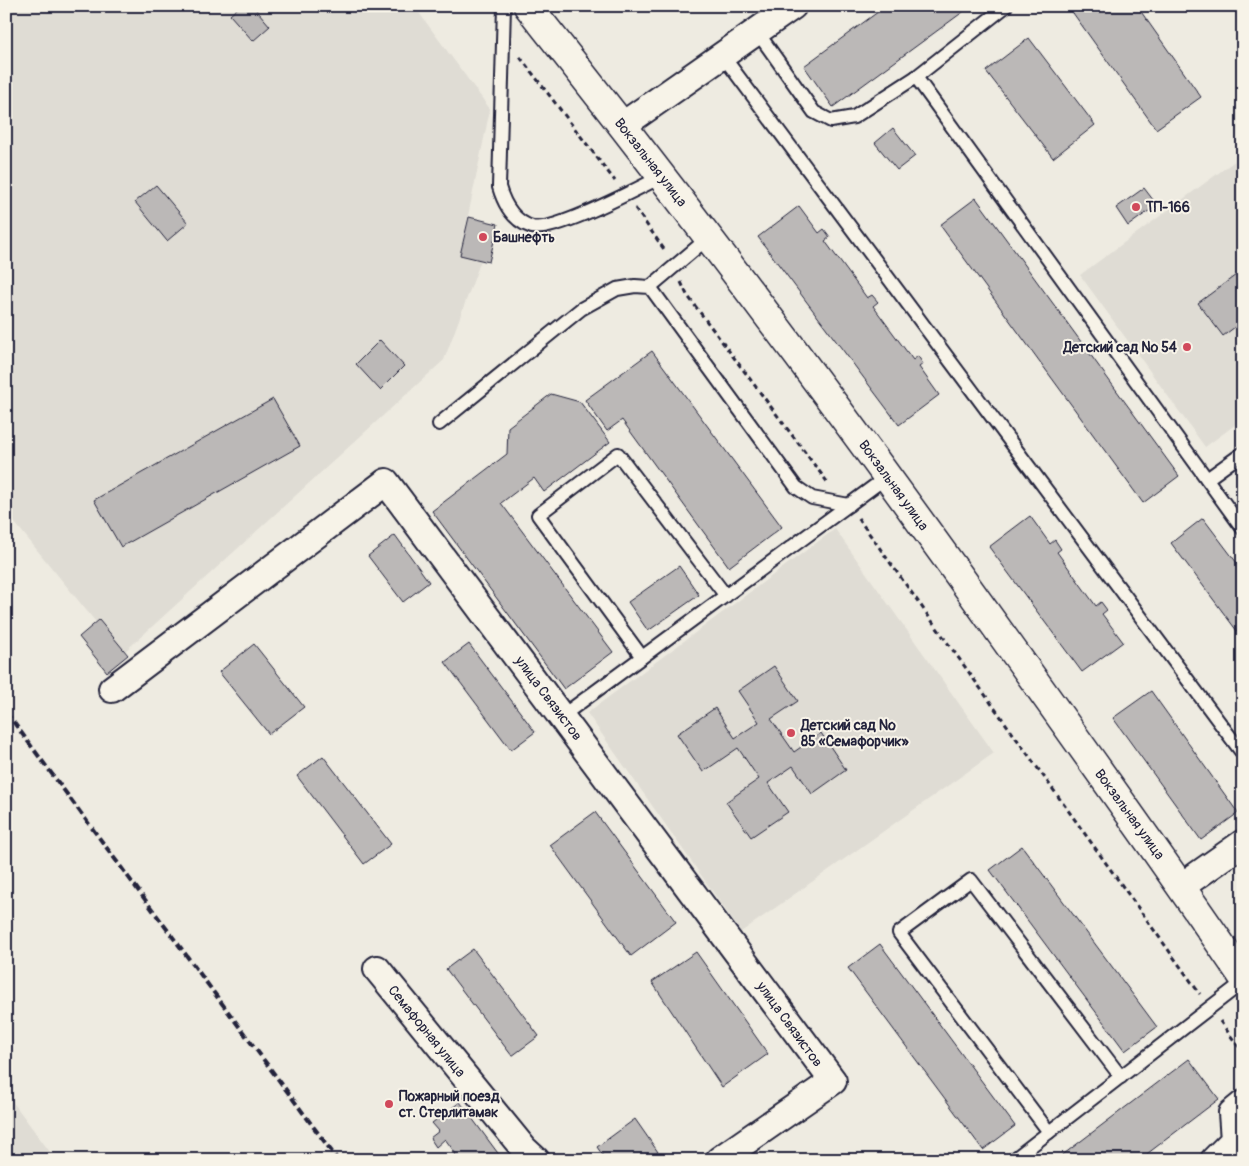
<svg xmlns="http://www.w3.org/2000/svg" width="1249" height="1166" font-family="Pangolin,sans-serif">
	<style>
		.built { fill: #dfdcd4 }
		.building { fill: #bbb8b7; stroke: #22223b }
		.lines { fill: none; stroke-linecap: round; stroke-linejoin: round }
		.lane-casing { stroke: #22223b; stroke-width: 16 }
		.street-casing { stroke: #22223b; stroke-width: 30 }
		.primary-casing { stroke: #22223b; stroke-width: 31 }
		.path { stroke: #22223b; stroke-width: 3; stroke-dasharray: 5 4; stroke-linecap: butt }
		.lane { stroke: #f7f3e8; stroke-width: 12 }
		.street { stroke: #f7f3e8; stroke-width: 26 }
		.primary { stroke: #f7f3e8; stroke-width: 28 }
		.rail { stroke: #22223b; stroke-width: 4; stroke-dasharray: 8 4; stroke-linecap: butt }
		.poi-dot { fill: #d1495b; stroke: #f7f3e8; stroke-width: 2 }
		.labels { text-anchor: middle; stroke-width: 4; stroke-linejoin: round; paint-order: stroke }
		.street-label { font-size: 14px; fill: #22223b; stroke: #f7f3e8 }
		.poi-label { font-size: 14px; font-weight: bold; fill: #22223b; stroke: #f7f3e8; text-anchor: start }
	</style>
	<rect width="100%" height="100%" fill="#eeebe1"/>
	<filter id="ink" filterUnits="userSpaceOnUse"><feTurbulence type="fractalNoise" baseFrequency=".02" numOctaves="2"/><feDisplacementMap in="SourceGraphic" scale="10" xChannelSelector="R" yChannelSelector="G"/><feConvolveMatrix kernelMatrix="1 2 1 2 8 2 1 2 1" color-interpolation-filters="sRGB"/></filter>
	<g filter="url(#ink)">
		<!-- built -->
		<g class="built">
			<path d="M6,6h408l76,103 -30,146 21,5 -37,100 -322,294 -116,-142z"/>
			<path d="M1243,155v264l-38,28 -125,-172z"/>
			<path d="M835,529l159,224 -253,179 -154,-219z"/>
			<path d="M6,1093l50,67h-50z"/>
		</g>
		<!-- building -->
		<g class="building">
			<path d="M240,6h13l17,20 -17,15 -23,-26z"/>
			<path d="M886,6h85l-138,101 -29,-41z"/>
			<path d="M1068,6h69l64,91 -45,32z"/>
			<path d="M1029,38l66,87 -42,33 -67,-87z"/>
			<path d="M893,128l22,28 -18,14 -22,-27z"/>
			<path d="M156,185l32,38 -21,18 -32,-39z"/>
			<path d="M1144,188l13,17 -29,21 -12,-18z"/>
			<path d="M976,198l203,278 -36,27 -203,-278z"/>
			<path d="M799,206l20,27 5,-4 6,8 -5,4 42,57 5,-3 6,7 -5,4 40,54 5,-4 5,8 -4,3 20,28 -40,30 -141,-188z"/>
			<path d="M469,217l29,7 -9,38 -29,-7z"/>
			<path d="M1236,275l7,9v37l-20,15 -25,-33z"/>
			<path d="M380,340l24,26 -24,24 -24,-26z"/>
			<path d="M652,351l130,176 -53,40 -107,-147 -15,11 -22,-31z"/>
			<path d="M551,394l29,8 30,40 -66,50 -10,-14 -33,25 112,149 -49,37 -132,-178 75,-57 1,-27z"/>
			<path d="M273,399l27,47 -179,101 -27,-47z"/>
			<path d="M1030,516l20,28 5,-4 6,9 -4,3 39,54 5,-4 6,8 -5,4 21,28 -41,30 -93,-125z"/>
			<path d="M1203,518l40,53v68l-72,-96z"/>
			<path d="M395,535l34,47 -26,20 -35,-46z"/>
			<path d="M679,566l20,29 -51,36 -20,-29z"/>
			<path d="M99,620l29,35 -21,17 -28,-35z"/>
			<path d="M254,644l50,63 -35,27 -50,-62z"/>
			<path d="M469,644l66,88 -24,18 -66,-88z"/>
			<path d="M774,666l24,35 -27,18 23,33 27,-19 25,37 -34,24 -19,-28 -25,17 20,29 -37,25 -25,-35 33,-23 -21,-31 -35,24 -26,-38 38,-26 20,30 24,-16 -21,-31z"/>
			<path d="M1151,691l87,122 -37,27 -88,-122z"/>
			<path d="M323,756l68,88 -27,20 -67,-88z"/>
			<path d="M595,812l81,110 -45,34 -81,-111z"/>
			<path d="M1022,846l135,181 -32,24 -135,-181z"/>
			<path d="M880,944l135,182 -32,24 -135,-182z"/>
			<path d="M473,949l66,87 -27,20 -66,-87z"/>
			<path d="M696,952l72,102 -46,33 -70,-105z"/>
			<path d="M1189,1059l30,40 -80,61h-83z"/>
			<path d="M460,1102l43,58h-49l-2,-3 4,-3 -11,-15 -9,8 -6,-9 9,-7 -7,-8z"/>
			<path d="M635,1119l23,33 -11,8h-41l-9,-13z"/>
		</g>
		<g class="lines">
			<!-- lane casing -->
			<g class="lane-casing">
				<g id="lane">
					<path d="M504,6l-5,181c5,17 14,34 33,40 23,6 106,-39 131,-51"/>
					<path d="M758,33l56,79 17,9 23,-4 62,-40 90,-71"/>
					<path d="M723,56l520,698"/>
					<path d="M916,77l327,452"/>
					<path d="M650,287l58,-49"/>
					<path d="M439,424l142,-115 36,-20 18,-3 15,1 146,200 16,11 37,7"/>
					<path d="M1207,479l36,-26"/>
					<path d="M642,657l-104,-142 80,-61 108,142"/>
					<path d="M562,716l326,-240"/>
					<path d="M1049,1132l-150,-199 72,-53 150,197"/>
					<path d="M1013,1160l230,-178"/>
				</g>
			</g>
			<!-- street casing -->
			<g class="street-casing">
				<g id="street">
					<path d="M623,125l170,-119"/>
					<path d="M112,689l274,-207 447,599 -114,79"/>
					<path d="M1182,886l61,-43"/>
					<path d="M377,969l147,180 12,11"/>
					<path d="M1214,1160l20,-20 -2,-27 11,-9"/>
				</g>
			</g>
			<!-- primary casing -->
			<g class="primary-casing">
				<path id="primary" d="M528,6c166,208 326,422 481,639 79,110 158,220 234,332"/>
			</g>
			<!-- path -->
			<g class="path">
				<path d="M520,57l95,124"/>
				<path d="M635,208l31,44"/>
				<path d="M681,282l6,13 141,188"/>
				<path d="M858,518l342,476"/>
				<path d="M1220,1021l23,32"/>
			</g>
			<!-- lane -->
			<use href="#lane" class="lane"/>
			<!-- street -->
			<use href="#street" class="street"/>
			<!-- primary -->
			<use href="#primary" class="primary"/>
			<!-- rail -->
			<path class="rail" d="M6,712l332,448"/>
		</g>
	</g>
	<!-- markers -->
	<g class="poi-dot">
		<circle cx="1136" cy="207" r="5"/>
		<circle cx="483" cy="237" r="5"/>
		<circle cx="1187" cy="347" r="5"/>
		<circle cx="791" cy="733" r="5"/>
		<circle cx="389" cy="1104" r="5"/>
	</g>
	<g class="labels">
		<!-- street labels -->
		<g class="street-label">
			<text transform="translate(651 162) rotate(52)" y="5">Вокзальная улица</text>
			<text transform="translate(894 485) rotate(54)" y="5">Вокзальная улица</text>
			<text transform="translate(549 698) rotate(53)" y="5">улица Связистов</text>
			<text transform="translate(1130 814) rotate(54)" y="5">Вокзальная улица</text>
			<text transform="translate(790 1024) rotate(54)" y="5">улица Связистов</text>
			<text transform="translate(427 1031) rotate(51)" y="5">Семафорная улица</text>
		</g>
		<!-- poi labels -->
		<g class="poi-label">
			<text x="1146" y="212">ТП-166</text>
			<text x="493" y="242">Башнефть</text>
			<text x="1177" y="352" text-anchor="end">Детский сад № 54</text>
			<text x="801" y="730">Детский сад №<tspan x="801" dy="16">85 «Семафорчик»</tspan></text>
			<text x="399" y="1101">Пожарный поезд<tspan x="399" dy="16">ст. Стерлитамак</tspan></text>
		</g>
	</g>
	<!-- margin -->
	<rect width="1249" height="1166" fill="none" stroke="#f7f3e8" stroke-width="25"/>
	<rect x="12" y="12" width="1224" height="1141" fill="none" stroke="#22223b" stroke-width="2" filter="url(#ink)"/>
</svg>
